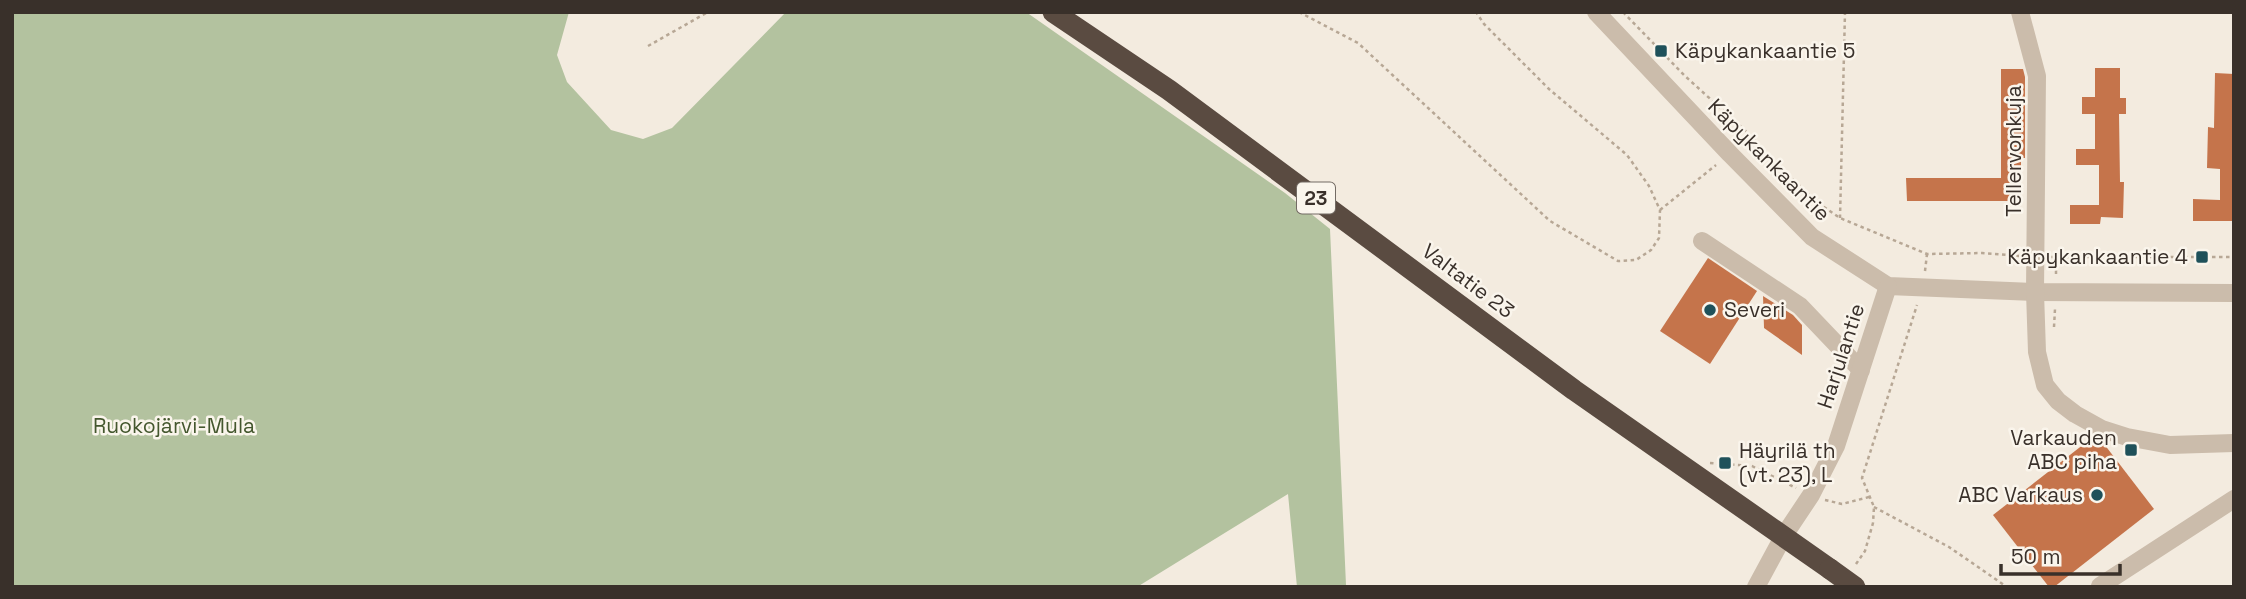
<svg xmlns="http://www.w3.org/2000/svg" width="2246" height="599" font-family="'Space Grotesk',sans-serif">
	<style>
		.green { fill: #b3c29f }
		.building { fill: #c5744b }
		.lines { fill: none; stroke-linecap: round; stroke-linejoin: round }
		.path { stroke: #b7a795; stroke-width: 2.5; stroke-dasharray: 3.5 3.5; stroke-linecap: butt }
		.minor { stroke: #cbbcab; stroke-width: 18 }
		.highway { stroke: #5a4b41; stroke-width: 21 }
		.highway-bridge { stroke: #5a4b41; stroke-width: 21 }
		.poi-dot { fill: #1f515a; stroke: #faf5ec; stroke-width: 2.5 }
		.labels { text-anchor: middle; stroke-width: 5; stroke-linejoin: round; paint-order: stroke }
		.shield { fill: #faf5ec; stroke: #736b64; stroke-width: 2 }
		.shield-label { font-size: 19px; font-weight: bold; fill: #39302a }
		.poi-label { font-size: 21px; fill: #39302a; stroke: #faf5ec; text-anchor: start }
		.street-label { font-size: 21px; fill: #39302a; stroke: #faf5ec }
		.park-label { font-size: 21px; fill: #44572e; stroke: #faf5ec }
	</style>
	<rect width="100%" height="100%" fill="#f3ebdf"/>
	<!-- green -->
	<path class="green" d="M12,12h557l-12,43 10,27 44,48 32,9 29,-11 114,-116h240l259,181 45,36 16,356 -49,2 -9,-93 -151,93h-1125z"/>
	<!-- building -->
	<g class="building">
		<path d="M2095,68h25v30h6v16h-7l1,68h4l-1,36 -22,-1 -1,7h-30v-19h29v-40h-23v-16h19v-35h-13v-17h13z"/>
		<path d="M2001,69h22l2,8v81h-4v43h-114l-1,-23h95z"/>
		<path d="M2215,73l19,1v147h-41v-22l27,1v-31l-13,-1 1,-41 6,1z"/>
		<path d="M1708,258l49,33 -47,73 -50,-33z"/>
		<path d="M1763,296l30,19 9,10v30l-38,-27z"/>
		<path d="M2093,437l8,3 53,69 -100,78h-5l-56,-72z"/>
	</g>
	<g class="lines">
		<!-- path -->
		<g class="path">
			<path d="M1299,12l59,31 192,178 68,40 18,-1 15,-10 8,-12 1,-28 -11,-24 -22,-31 -78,-66 -65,-65 -8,-12"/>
			<path d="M1623,12l62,64 64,58 23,26 46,43 22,15 87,36 55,-1 38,3"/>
			<path d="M648,46l60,-34"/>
			<path d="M1660,210l56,-45"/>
			<path d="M1840,218l5,-206"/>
			<path d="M2051,257h183"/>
			<path d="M1925,271l2,-17"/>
			<path d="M2056,274v-17"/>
			<path d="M2054,327l1,-18"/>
			<path d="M1710,463l42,3 44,22"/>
			<path d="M1825,500l17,4 27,-7"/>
			<path d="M1874,507l75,40 58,40"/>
			<path d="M1856,564l9,-13 8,-28 1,-16 -12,-29 55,-173"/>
		</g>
		<!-- minor -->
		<g class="minor">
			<path d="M1596,12l134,142 82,83 76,49 147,6 199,1"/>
			<path d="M2020,12l17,64 -2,216 2,60 8,33 13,16 17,13 27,15 25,8 43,8 64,-2"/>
			<path d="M1702,241l98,65 61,64"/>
			<path d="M2100,586l134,-87"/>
			<path d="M1756,587l27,-50 28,-42 25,-49 52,-160"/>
		</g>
		<!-- highway -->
		<path class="highway" d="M1053,12l116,78 405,300 256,179"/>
		<!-- highway-bridge -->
		<path class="highway-bridge" d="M1830,569l25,18"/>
	</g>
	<!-- markers -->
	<g class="poi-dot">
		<rect x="1654" y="44" width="14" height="14" rx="3.5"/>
		<rect x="2195" y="250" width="14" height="14" rx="3.5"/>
		<circle cx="1710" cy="310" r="7"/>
		<rect x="2124" y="443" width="14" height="14" rx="3.5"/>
		<rect x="1718" y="456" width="14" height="14" rx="3.5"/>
		<circle cx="2097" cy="495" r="7"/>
	</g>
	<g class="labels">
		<!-- shield labels -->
		<rect class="shield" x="1297" y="182.5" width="38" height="31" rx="5"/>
		<g class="shield-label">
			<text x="1316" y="205">23</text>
		</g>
		<!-- poi labels -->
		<g class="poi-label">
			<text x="1675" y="58">Käpykankaantie 5</text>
			<text x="2188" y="264" text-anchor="end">Käpykankaantie 4</text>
			<text x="1724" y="317">Severi</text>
			<text x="2117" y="445" text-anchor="end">Varkauden<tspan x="2117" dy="24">ABC piha</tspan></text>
			<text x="1739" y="458">Häyrilä th<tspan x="1739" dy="24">(vt. 23), L</tspan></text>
			<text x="2083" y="502" text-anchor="end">ABC Varkaus</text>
		</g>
		<!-- street labels -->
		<g class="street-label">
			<text transform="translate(2014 151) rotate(-90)" y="7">Tellervonkuja</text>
			<text transform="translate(1769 160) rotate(45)" y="7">Käpykankaantie</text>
			<text transform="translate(1468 281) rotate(37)" y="7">Valtatie 23</text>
			<text transform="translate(1841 356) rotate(-72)" y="7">Harjulantie</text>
		</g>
		<!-- park labels -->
		<g class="park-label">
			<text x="174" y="433">Ruokojärvi-Mula</text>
		</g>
	</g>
	<!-- border -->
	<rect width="2246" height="599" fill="none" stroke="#39302a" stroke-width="28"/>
	<!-- scale -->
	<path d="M2001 564v10h119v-10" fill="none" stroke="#39302a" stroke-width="3.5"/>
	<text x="2011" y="564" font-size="21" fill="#39302a" stroke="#faf5ec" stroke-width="5" paint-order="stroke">50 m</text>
</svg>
